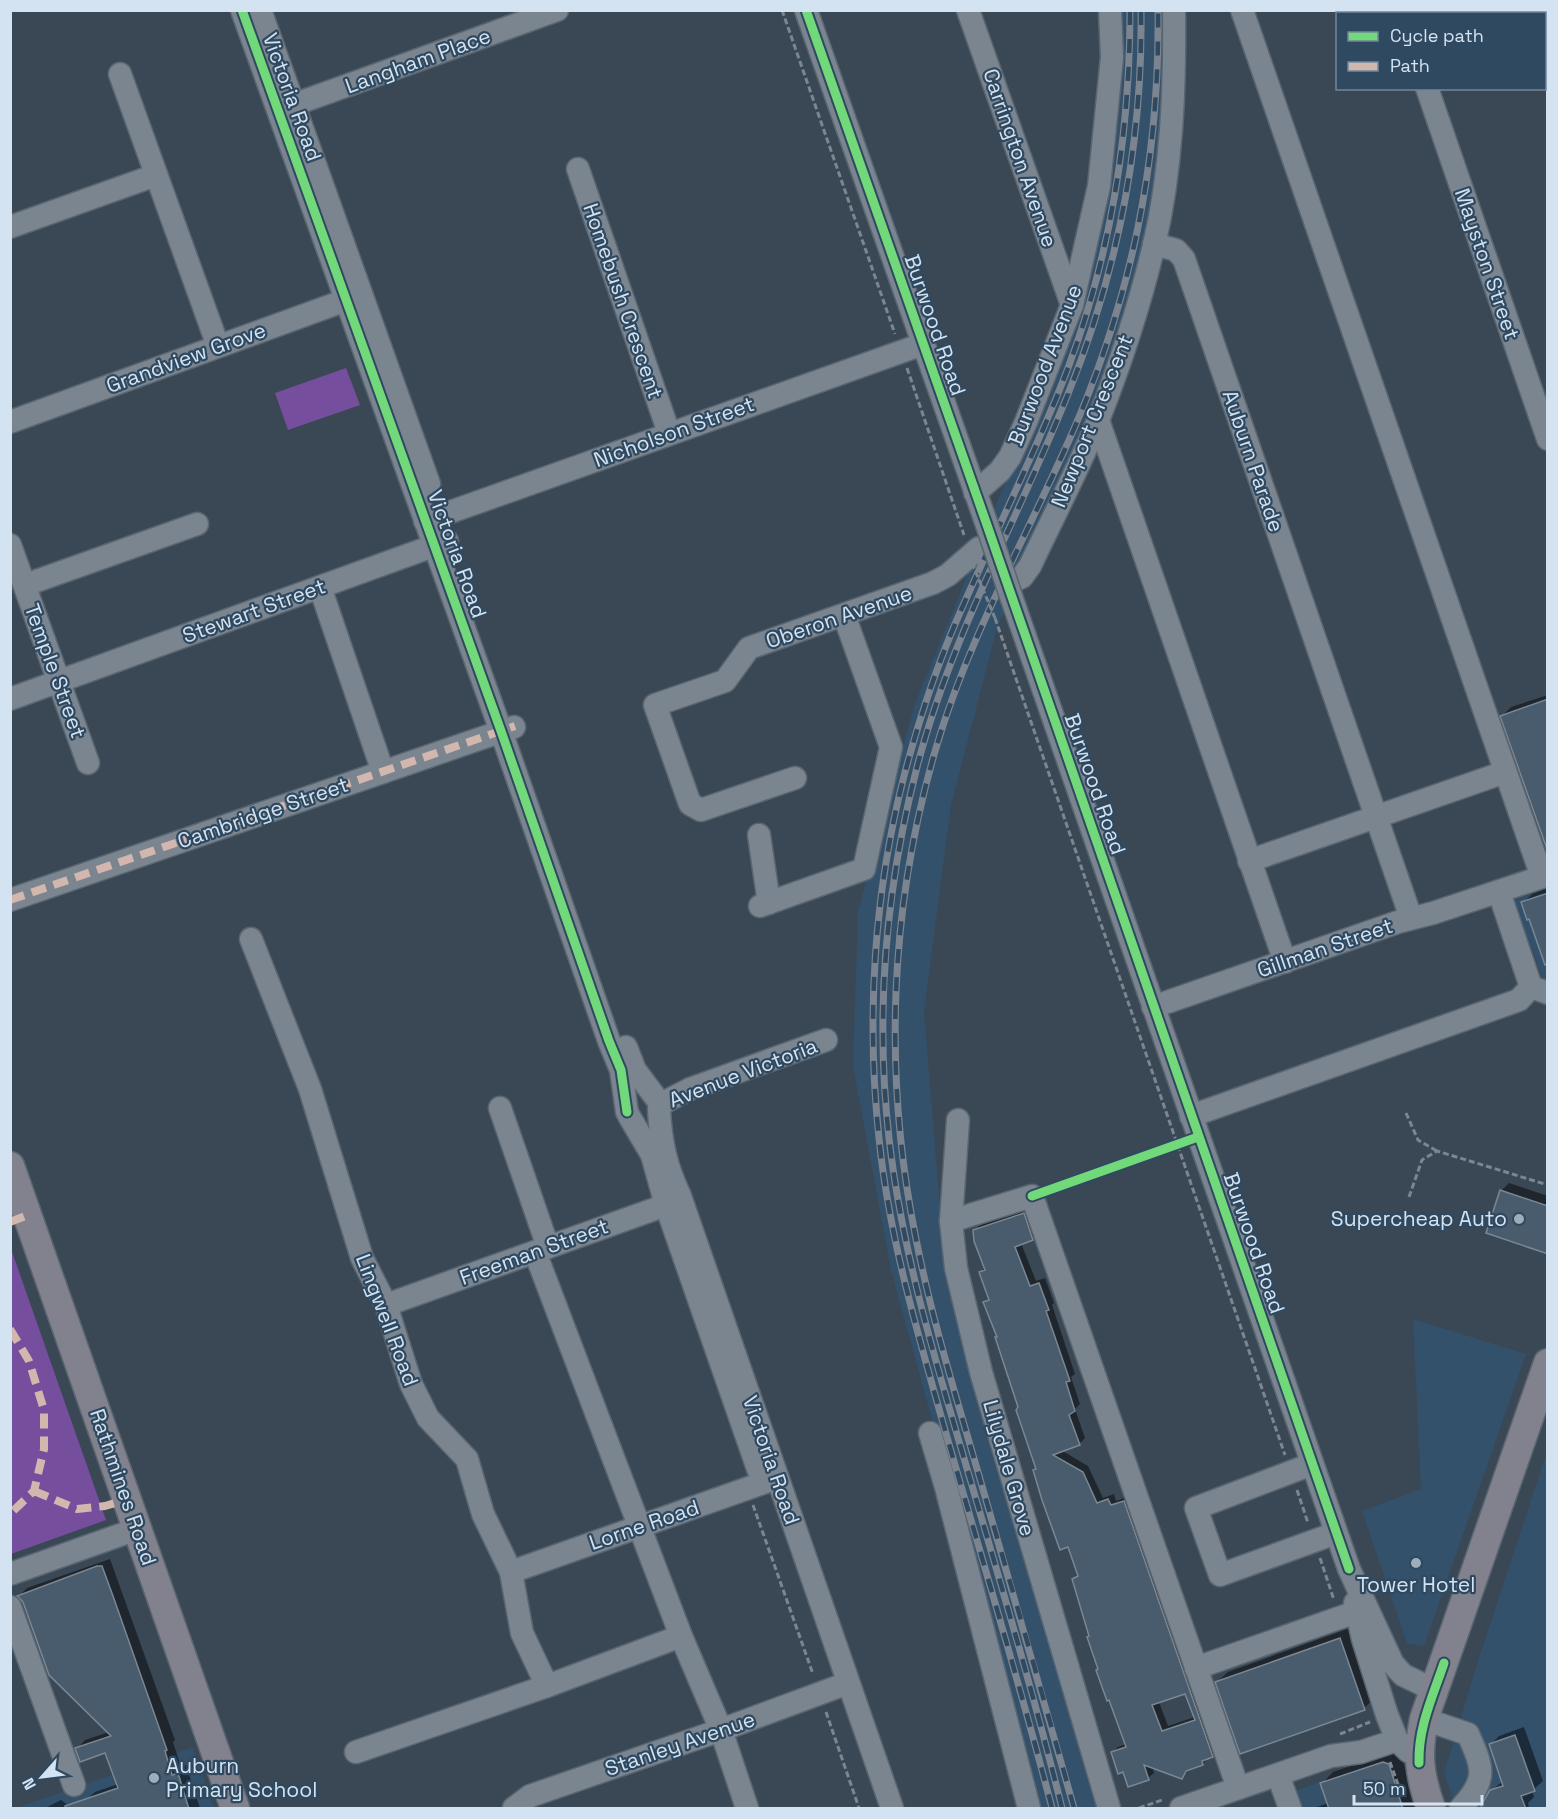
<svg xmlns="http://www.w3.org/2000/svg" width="1558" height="1819" font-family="'Space Grotesk',sans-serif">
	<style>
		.built { fill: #33516b }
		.green { fill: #754e9e }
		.shadow { fill: #0007; fill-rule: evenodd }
		.building { fill: #485c6d; stroke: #7b8792; stroke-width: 1.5; fill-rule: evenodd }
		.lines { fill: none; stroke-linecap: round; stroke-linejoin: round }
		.minor-casing { stroke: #596570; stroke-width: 25 }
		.major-casing { stroke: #596570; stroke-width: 31 }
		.path { stroke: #7c8690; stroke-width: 3; stroke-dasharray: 6 3; stroke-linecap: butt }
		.minor { stroke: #7b8590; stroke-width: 22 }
		.major { stroke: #81828d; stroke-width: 28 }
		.rail-casing { stroke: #7b848f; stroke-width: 7 }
		.rail { stroke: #2f4960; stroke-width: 4.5; stroke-dasharray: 14; stroke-linecap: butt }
		.minor-bridge-casing { stroke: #596570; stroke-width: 25; stroke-linecap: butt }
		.path-bridge { stroke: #7c8690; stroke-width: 3; stroke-dasharray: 6 3; stroke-linecap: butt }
		.minor-bridge { stroke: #7b8590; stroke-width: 22 }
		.quiet { stroke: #d1b7ad; stroke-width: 8; stroke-dasharray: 15 8; stroke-linecap: butt }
		.cycleway-casing { stroke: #2f4960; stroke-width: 13 }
		.cycleway { stroke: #71d979; stroke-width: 9 }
		.poi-dot { fill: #9eadba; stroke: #2f4960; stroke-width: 2 }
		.labels { text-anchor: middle; stroke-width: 4.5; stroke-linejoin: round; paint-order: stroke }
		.street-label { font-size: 21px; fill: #d4e3f1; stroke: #2f4960 }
		.poi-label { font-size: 21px; fill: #d4e3f1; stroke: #2f4960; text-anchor: end }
	</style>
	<rect width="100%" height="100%" fill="#3a4855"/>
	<!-- built -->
	<g class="built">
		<path d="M1119,11h47l-4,116 -10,72 -9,42 -26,96 -48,124 -47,105 -26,66 -45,173 -27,206 15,185 10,84 151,528h-64l-29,-115 -116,-423 -38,-204 5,-155 57,-207 86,-212 26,-48 67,-194 24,-136 3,-71z"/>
		<path d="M1547,889v90l-5,-3 -28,-75z"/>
		<path d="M1413,1319l113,35 -102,292 -17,-3 -45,-132 59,-22z"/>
		<path d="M1547,1452v356h-91l-12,-35 35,-115z"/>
		<path d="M193,1747l21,61h-198z"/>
		<path d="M1383,1760l6,3 16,45h-110l-6,-15z"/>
	</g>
	<!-- green -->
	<g class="green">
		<path d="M346,368l14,37 -72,25 -13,-37z"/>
		<path d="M10,1246l96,274 -95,34h-1z"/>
	</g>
	<!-- shadow -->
	<g class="shadow">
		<path d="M1548,695v150l-46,-129 9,-9z"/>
		<path d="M1548,888v79l-18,-50 -7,-14 9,-9z"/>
		<path d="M1509,1183l39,13v56l-60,-20 14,-42z"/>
		<path d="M1029,1208l9,25 -6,6 -11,4 15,38 9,-3 9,25 -2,2 23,69 -4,3 9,27 -5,5 10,29 -6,6 -18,6 27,16 15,32 11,-4 2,7 14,-5 88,254 -16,14 -13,5 -7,8 -30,-11 2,7 -6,5 -24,-8 -11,-18 5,-5 8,-3 -27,-76 -26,-89 6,-6 -94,-271 4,-4 -9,-26 5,-4 -11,-37 6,-6zM1186,1692l9,25 -27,9 -9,-24z"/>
		<path d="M110,1559l65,181 -2,2 8,25 5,-2 14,43h-155l16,-8 8,6 16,-5 10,-9 23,-8 -12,-33 -29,-2 8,-9 24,-8 -90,-136 8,-8z"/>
		<path d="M1350,1628l25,70 -11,10 -147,-26 11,-10z"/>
		<path d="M1524,1727l19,54 -11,10 2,6 -6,6 1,5h-47l9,-17 12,-10 -13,-36 9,-9z"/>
		<path d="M1395,1751l5,2 19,55h-105l14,-5 -6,-19 11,-12z"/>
	</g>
	<!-- building -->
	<g class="building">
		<path d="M1548,699v153l-48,-136z"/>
		<path d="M1548,893v71l-3,1 -16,-46 -2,1 -6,-18z"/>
		<path d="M1500,1190l48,16v48l-62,-21z"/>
		<path d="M1024,1213l9,27 -18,7 15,39 9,-3 10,27 -3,1 24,70 -4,1 9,29 -6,4 11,30 -27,10 30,17 14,31 11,-4 3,6 13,-4 89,256 -11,4 1,4 -17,6 -4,8 -38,-14 5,15 -21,7 -5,-15 -5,2 -7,-22 15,-5 -17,-47 -2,1 -11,-31 2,-1 -11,-32 2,-1 -17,-57 6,-3 -10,-29 -8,3 -18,-50 -9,-30 3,-1 -20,-59 2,-3 -23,-70h2l-14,-35 6,-2 -10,-28 6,-2 -11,-29 -1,-11zM1185,1694l10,26 -33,11 -10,-26z"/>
		<path d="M97,1566h5l11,30 54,154 -2,1 7,24 6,-2 11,36h-123l-1,-3 53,-18 -13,-35 -25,9 -5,-14 36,-12 -62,-61 -26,-73 -6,-6z"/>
		<path d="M1340,1638l25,72 -125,44 -25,-72z"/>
		<path d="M1515,1735l20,56 -14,5 5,13h-44l-1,-4 9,-15 13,-4 -14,-42z"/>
		<path d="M1383,1762l6,2 14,45h-74l-9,-26z"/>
	</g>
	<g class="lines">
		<!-- minor casing -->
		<g class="minor-casing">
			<g id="minor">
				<path d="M242,10l259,721 108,310 12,29 6,42"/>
				<path d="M260,10l169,474"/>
				<path d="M806,10l181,515"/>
				<path d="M968,10l104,295"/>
				<path d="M1400,10l1,4"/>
				<path d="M1530,10l2,4"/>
				<path d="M1544,50l4,9"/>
				<path d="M120,74l98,272"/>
				<path d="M1427,88l121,351"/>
				<path d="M279,110l278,-100"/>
				<path d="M578,169l91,264"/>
				<path d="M10,227l146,-52"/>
				<path d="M1154,244l22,6 8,9 227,659"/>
				<path d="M1098,420l187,542"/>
				<path d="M10,422l350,-127"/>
				<path d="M975,493l25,-22 10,-14 16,-35 46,-117 27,-119 13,-129 -2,-47"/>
				<path d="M425,521l498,-177"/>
				<path d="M10,545l78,218"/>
				<path d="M1007,584l15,-7 8,-11c23,-49 49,-98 69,-148 22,-56 41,-114 55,-173 18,-76 21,-157 20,-235"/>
				<path d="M25,585l172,-61"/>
				<path d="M320,587l63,185"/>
				<path d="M1011,596l338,973 44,95 10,11 31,15"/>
				<path d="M10,699l437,-158"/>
				<path d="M795,778l-94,32 -11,-6 -35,-99 70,-24 24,-33 184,-65 15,-8 31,-27"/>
				<path d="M759,835l10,68"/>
				<path d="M1249,861l256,-89"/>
				<path d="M1499,892l32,95 17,6"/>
				<path d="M10,900l504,-173"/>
				<path d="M760,906l104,-37 27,-122 -47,-132"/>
				<path d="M251,939l59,150 52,169 24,47 25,79 17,34 39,41 16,55 28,58 11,61 25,53"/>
				<path d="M1153,1007l245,-85 35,-9 109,-36 -300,-867"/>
				<path d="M626,1047l9,23 21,28"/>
				<path d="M659,1105l31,-16 136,-49"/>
				<path d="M500,1108l48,139"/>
				<path d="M659,1110c2,34 7,56 21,86l212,612"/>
				<path d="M629,1116l23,39 14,50 92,264"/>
				<path d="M1191,1116l328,-116 12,-13"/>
				<path d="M958,1120l-7,101 5,47 25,104 128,436"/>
				<path d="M951,1221l81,-25 206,592"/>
				<path d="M535,1252l146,384 40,94 26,78"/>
				<path d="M386,1305l294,-105"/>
				<path d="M930,1433l16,54 83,321"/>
				<path d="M1312,1464l-116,44 24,67 116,-42"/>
				<path d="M511,1572l266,-94"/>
				<path d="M10,1574l127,-45"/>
				<path d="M1355,1603l8,36 24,76 10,25 11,11"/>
				<path d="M10,1607l64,178"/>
				<path d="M1196,1668l160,-56"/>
				<path d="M1424,1719l44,15c15,34 20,45 -7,74"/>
				<path d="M356,1752l191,-66 134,-50"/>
				<path d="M1278,1775l12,33"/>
				<path d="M514,1808l16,-12 191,-66 127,-47"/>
				<path d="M1181,1808l150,-52 30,-4 36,-12"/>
			</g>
		</g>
		<!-- major casing -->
		<g class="major-casing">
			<g id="major">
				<path d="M10,1166l225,642"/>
				<path d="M1431,1808c-12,-33 -14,-54 -7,-89l124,-356"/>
			</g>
		</g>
		<!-- path -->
		<g class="path">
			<path d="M782,10l113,324"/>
			<path d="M907,368l57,167"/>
			<path d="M995,618l290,837"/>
			<path d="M1406,1113l12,27 19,11"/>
			<path d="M1409,1197l13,-37 15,-9 111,34"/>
			<path d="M1297,1490l11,33"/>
			<path d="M753,1505l60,169"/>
			<path d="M1320,1558l14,42"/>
			<path d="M826,1712l33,96"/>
			<path d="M1340,1734l30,-12"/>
			<path d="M1390,1762l10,28"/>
			<path d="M1139,1808l23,-8"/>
		</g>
		<!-- minor -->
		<use href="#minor" class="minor"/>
		<!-- major -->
		<use href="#major" class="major"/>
		<!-- rail casing -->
		<g class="rail-casing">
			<g id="rail">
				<path d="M1052,1808c-33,-127 -71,-252 -107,-378 -27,-96 -56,-192 -66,-292 -13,-120 -5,-245 25,-362 15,-57 34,-114 58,-168 35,-80 75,-158 106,-240 43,-114 62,-236 62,-358"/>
				<path d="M1062,1808c-30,-121 -66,-240 -101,-360 -30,-102 -60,-204 -72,-310 -14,-124 -3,-251 28,-371 34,-131 101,-248 151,-373 49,-121 75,-252 73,-384"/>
				<path d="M1074,1808c-29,-105 -59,-210 -90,-315 -24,-84 -51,-168 -68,-254 -33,-163 -27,-331 20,-491 32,-109 88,-206 134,-310 61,-138 90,-277 88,-428"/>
			</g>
		</g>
		<!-- rail -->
		<use href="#rail" class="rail"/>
		<!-- minor-bridge casing -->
		<g class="minor-bridge-casing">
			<path id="minor-bridge" d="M987,525l24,71"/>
		</g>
		<!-- path-bridge -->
		<path class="path-bridge" d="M972,563l23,55"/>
		<!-- minor-bridge -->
		<use href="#minor-bridge" class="minor-bridge"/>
		<!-- quiet -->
		<g class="quiet">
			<path d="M10,900l505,-174"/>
			<path d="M10,1222l18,-7"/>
			<path d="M10,1329l19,32 15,49v39l-10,42 -24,23"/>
			<path d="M34,1491l43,18 28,-3 23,-7"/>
		</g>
		<!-- cycleway casing -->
		<g class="cycleway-casing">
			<g id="cycleway">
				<path d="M242,10l259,721 108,310 12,29 6,42"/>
				<path d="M806,10l181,515 362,1044"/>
				<path d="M1032,1196l166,-59"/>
				<path d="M1419,1763c-1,-36 14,-67 25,-100"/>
			</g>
		</g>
		<!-- cycleway -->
		<use href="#cycleway" class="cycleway"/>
	</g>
	<!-- markers -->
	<g class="poi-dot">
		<circle cx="1519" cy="1219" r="6"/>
		<circle cx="1416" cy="1563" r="6"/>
		<circle cx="154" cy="1778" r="6"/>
	</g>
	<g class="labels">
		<!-- street labels -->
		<g class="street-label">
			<text transform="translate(418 61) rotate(-20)" y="7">Langham Place</text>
			<text transform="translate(292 97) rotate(70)" y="7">Victoria Road</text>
			<text transform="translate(1020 158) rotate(71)" y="7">Carrington Avenue</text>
			<text transform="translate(1487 264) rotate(71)" y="7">Mayston Street</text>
			<text transform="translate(623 301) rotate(71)" y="7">Homebush Crescent</text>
			<text transform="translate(935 325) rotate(71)" y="7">Burwood Road</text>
			<text transform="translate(186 358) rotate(-20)" y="7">Grandview Grove</text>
			<text transform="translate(1045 365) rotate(-69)" y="7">Burwood Avenue</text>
			<text transform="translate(1092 421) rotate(-68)" y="7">Newport Crescent</text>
			<text transform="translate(674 432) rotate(-20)" y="7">Nicholson Street</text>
			<text transform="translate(1253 461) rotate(71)" y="7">Auburn Parade</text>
			<text transform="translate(457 554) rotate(70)" y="7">Victoria Road</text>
			<text transform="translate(254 611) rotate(-20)" y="7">Stewart Street</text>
			<text transform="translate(839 617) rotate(-19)" y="7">Oberon Avenue</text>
			<text transform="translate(55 671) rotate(70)" y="7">Temple Street</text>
			<text transform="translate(1095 784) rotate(71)" y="7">Burwood Road</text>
			<text transform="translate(263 813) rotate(-19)" y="7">Cambridge Street</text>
			<text transform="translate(1325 948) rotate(-19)" y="7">Gillman Street</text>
			<text transform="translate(743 1073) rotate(-21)" y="7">Avenue Victoria</text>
			<text transform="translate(1254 1243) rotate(71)" y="7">Burwood Road</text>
			<text transform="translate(534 1252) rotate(-20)" y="7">Freeman Street</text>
			<text transform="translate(387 1320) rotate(69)" y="7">Lingwell Road</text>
			<text transform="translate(771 1460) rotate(71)" y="7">Victoria Road</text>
			<text transform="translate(1009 1468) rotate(74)" y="7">Lilydale Grove</text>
			<text transform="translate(123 1487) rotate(71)" y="7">Rathmines Road</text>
			<text transform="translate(644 1525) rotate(-19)" y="7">Lorne Road</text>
			<text transform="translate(680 1744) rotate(-19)" y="7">Stanley Avenue</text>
		</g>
		<!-- poi labels -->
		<g class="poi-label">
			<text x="1507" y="1226">Supercheap Auto</text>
			<text x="1416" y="1592" text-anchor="middle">Tower Hotel</text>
			<text x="166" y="1773" text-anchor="start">Auburn<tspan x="166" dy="24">Primary School</tspan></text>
		</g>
	</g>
	<!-- border -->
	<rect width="1558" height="1819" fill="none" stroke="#d4e3f1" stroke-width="24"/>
	<!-- legend -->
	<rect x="1336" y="12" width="210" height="78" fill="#2f4960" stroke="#71879a" stroke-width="1.5"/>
	<rect x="1348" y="32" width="30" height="9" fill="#71d979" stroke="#71879a" stroke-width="1.5"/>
	<text x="1390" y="42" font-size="18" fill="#d4e3f1">Cycle path</text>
	<rect x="1348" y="62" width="30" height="9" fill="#d1b7ad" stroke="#71879a" stroke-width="1.5"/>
	<text x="1390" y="72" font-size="18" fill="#d4e3f1">Path</text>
	<!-- north arrow -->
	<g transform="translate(42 1777) rotate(242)" stroke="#2f4960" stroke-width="4.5" paint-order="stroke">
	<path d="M0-4.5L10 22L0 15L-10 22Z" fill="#d4e3f1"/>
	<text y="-9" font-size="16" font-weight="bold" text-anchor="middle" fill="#d4e3f1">N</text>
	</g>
	<!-- scale -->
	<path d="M1354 1795v9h128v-9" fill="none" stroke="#d4e3f1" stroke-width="3"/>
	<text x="1363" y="1795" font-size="18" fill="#d4e3f1" stroke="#2f4960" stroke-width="4.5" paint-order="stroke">50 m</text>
</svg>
